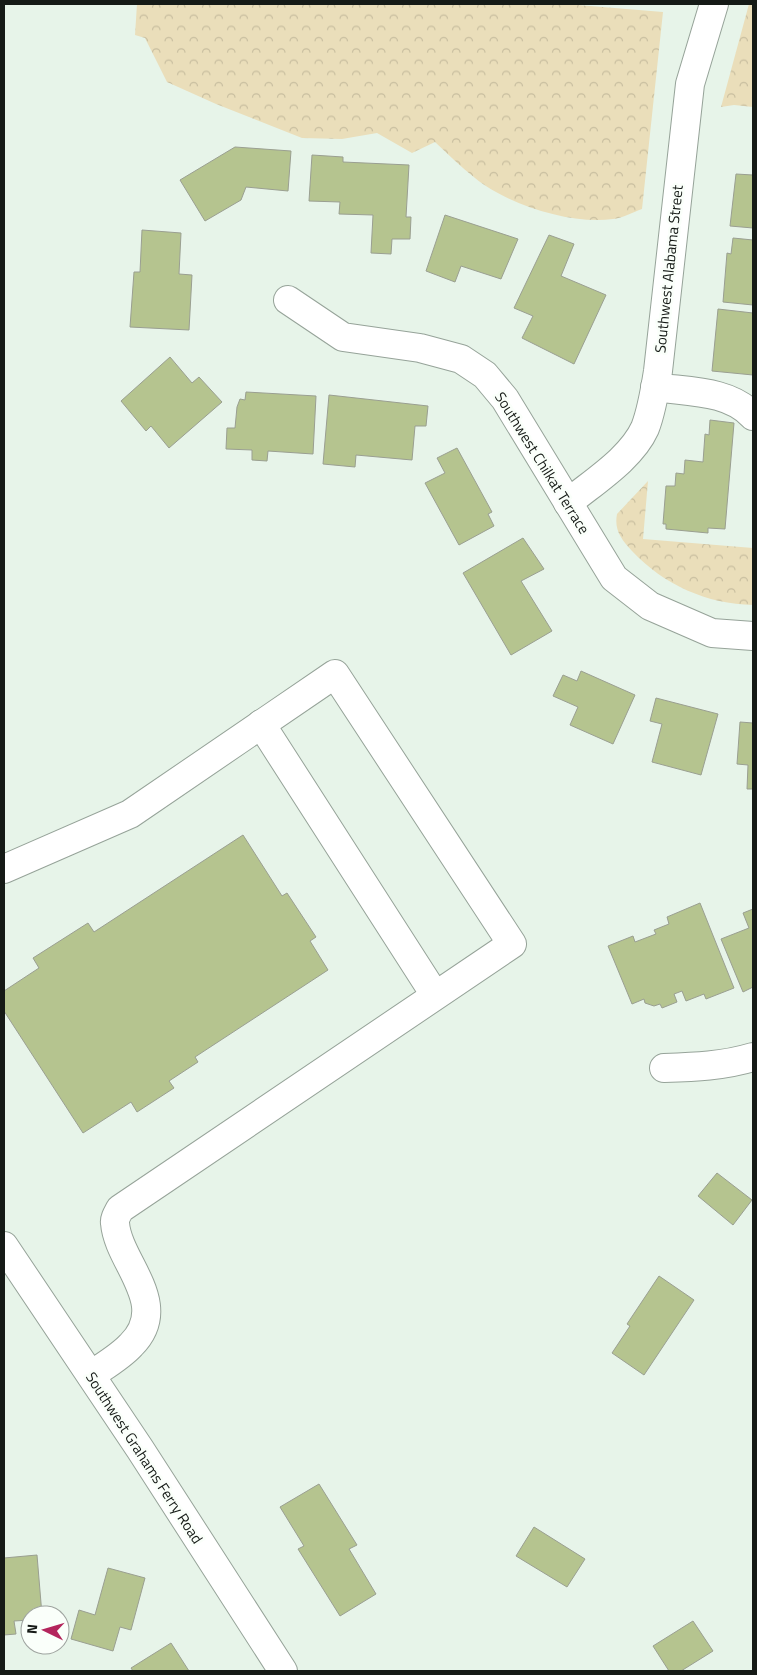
<svg xmlns="http://www.w3.org/2000/svg" width="757" height="1675" font-family="'Titillium Web',sans-serif">
	<style>
		.forest { fill: url(#forest-crowns) }
		.building { fill: #b5c48f; stroke: #9a9f91 }
		.lines { fill: none; stroke-linecap: round; stroke-linejoin: round }
		.minor-casing { stroke: #96a399; stroke-width: 30 }
		.minor { stroke: #fff; stroke-width: 28 }
		.labels { text-anchor: middle; stroke-width: 5; stroke-linejoin: round; paint-order: stroke }
		.street-label { font-size: 15px; fill: #151a16; stroke: #fafffa }
	</style>
	<defs>
		<pattern id="forest-crowns" width="20" height="18" patternUnits="userSpaceOnUse" patternTransform="scale(1.25)"><rect width="20" height="18" fill="#eadeba"/><path d="M2 6a3 3 0 1 1 6 0M12 15a3 3 0 1 1 6 0" fill="none" stroke="#c8be9f"/></pattern>
	</defs>
	<rect width="100%" height="100%" fill="#e7f4e9"/>
	<!-- forest -->
	<g class="forest">
		<path d="M137,4h429l97,8 -21,197c-9,3 -19,9 -29,10 -41,6 -105,-14 -138,-41 -14,-11 -27,-24 -40,-36l-23,11 -35,-20 -35,6 -40,-1 -86,-34 -49,-22 -22,-44 -10,-3z"/>
		<path d="M749,4h4v103l-19,-2 -13,2z"/>
		<path d="M648,481l-5,58 110,9v57c-46,-1 -89,-20 -121,-54 -11,-12 -18,-21 -15,-37z"/>
	</g>
	<!-- building -->
	<g class="building">
		<path d="M235,147l56,4 -3,40 -42,-4 -5,13 -36,21 -25,-41z"/>
		<path d="M312,155l31,2v5l66,3 -3,52h5l-1,22h-18l-1,15 -20,-1 2,-38 -34,-1 1,-12 -31,-1z"/>
		<path d="M736,174l17,1v53l-23,-2z"/>
		<path d="M445,215l73,24 -17,40 -40,-13 -6,16 -29,-11z"/>
		<path d="M142,230l39,3 -2,41 13,1 -3,55 -59,-3 4,-55h6z"/>
		<path d="M549,235l25,9 -13,32 45,19 -32,69 -52,-26 11,-22 -19,-8z"/>
		<path d="M733,238l20,2v65l-30,-3 4,-49 4,1z"/>
		<path d="M718,309l35,4v62l-41,-4z"/>
		<path d="M170,357l22,26 7,-6 23,25 -53,46 -18,-22 -5,5 -25,-30z"/>
		<path d="M246,392l70,4 -3,58 -45,-3 -1,10 -15,-1v-10l-26,-1 1,-21h8l2,-21 3,-8 5,1z"/>
		<path d="M329,395l99,11 -2,20h-11l-3,34 -56,-5 -1,12 -32,-3z"/>
		<path d="M710,420l24,3 -9,106 -17,-1v5l-42,-4v-5h-3l3,-38h9l1,-13 8,1 1,-14 18,2 2,-28 4,1z"/>
		<path d="M457,448l35,64 -4,2 6,12 -35,19 -34,-62 20,-10 -8,-15z"/>
		<path d="M523,538l21,31 -23,12 31,50 -41,24 -48,-82z"/>
		<path d="M581,671l54,24 -22,49 -43,-19 8,-18 -25,-11 10,-21 14,6z"/>
		<path d="M656,698l62,16 -17,61 -49,-13 10,-38 -12,-3z"/>
		<path d="M740,722l13,1v66h-6l1,-24 -11,-1z"/>
		<path d="M243,835l39,61 5,-3 29,44 -6,4 18,29 -133,87 3,5 -29,19 5,7 -37,24 -6,-10 -48,31 -79,-122v-20l35,-23 -6,-10 55,-35 6,9z"/>
		<path d="M700,903l34,85 -28,11 -2,-5 -18,7 -4,-10 -8,3 3,8 -15,6 -2,-4 -6,2 -9,-3 -1,-4 -12,5 -24,-58 25,-10 2,6 21,-8 -2,-4 15,-6 -2,-7z"/>
		<path d="M753,909v78l-10,5 -22,-53 28,-11 -6,-15z"/>
		<path d="M717,1173l35,27 -19,25 -35,-29z"/>
		<path d="M659,1276l35,24 -50,75 -32,-22 18,-27 -3,-2z"/>
		<path d="M319,1484l38,61 -8,4 27,45 -36,22 -42,-67 6,-3 -24,-39z"/>
		<path d="M534,1527l51,32 -18,28 -51,-31z"/>
		<path d="M37,1555l5,60h-12v5l-16,1 2,13 -12,1v-77z"/>
		<path d="M108,1568l37,10 -14,52 -11,-3 -7,24 -42,-12 8,-29 16,5z"/>
		<path d="M693,1621l20,30 -32,20h-12l-16,-25z"/>
		<path d="M171,1643l18,28h-56l-2,-3z"/>
	</g>
	<g class="lines">
		<!-- minor casing -->
		<g class="minor-casing">
			<g id="minor">
				<path d="M288,300l55,37 77,11 41,11 24,16 20,24 109,179 36,28 62,27 41,3"/>
				<path d="M655,387c33,5 74,3 98,29"/>
				<path d="M568,503c25,-21 63,-44 77,-75 7,-18 10,-38 13,-57l32,-287 24,-80"/>
				<path d="M261,724l174,271"/>
				<path d="M4,869l126,-55 205,-140 177,270 -392,265c-2,4 -6,10 -5,14 3,40 57,81 16,122 -11,12 -27,21 -40,30"/>
				<path d="M664,1068c31,-1 59,-2 89,-11"/>
				<path d="M4,1246l136,203 143,222"/>
			</g>
		</g>
		<!-- minor -->
		<use href="#minor" class="minor"/>
	</g>
	<g class="labels">
		<!-- street labels -->
		<g class="street-label">
			<text transform="translate(669 269) rotate(-84)" y="5">Southwest Alabama Street</text>
			<text transform="translate(542 463) rotate(58)" y="5">Southwest Chilkat Terrace</text>
			<text transform="translate(144 1458) rotate(57)" y="5">Southwest Grahams Ferry Road</text>
		</g>
	</g>
	<!-- border -->
	<rect width="757" height="1675" fill="none" stroke="#151a16" stroke-width="10"/>
	<!-- north arrow -->
	<g transform="translate(45 1630) rotate(275)"><circle r="24" fill="#fafffa" stroke="#9ea39f"/>
	<path d="M0-4L9 19L0 12L-9 19Z" fill="#b3255c"/>
	<text y="-8" font-size="14" font-weight="bold" text-anchor="middle" fill="#151a16">N</text>
	</g>
</svg>
